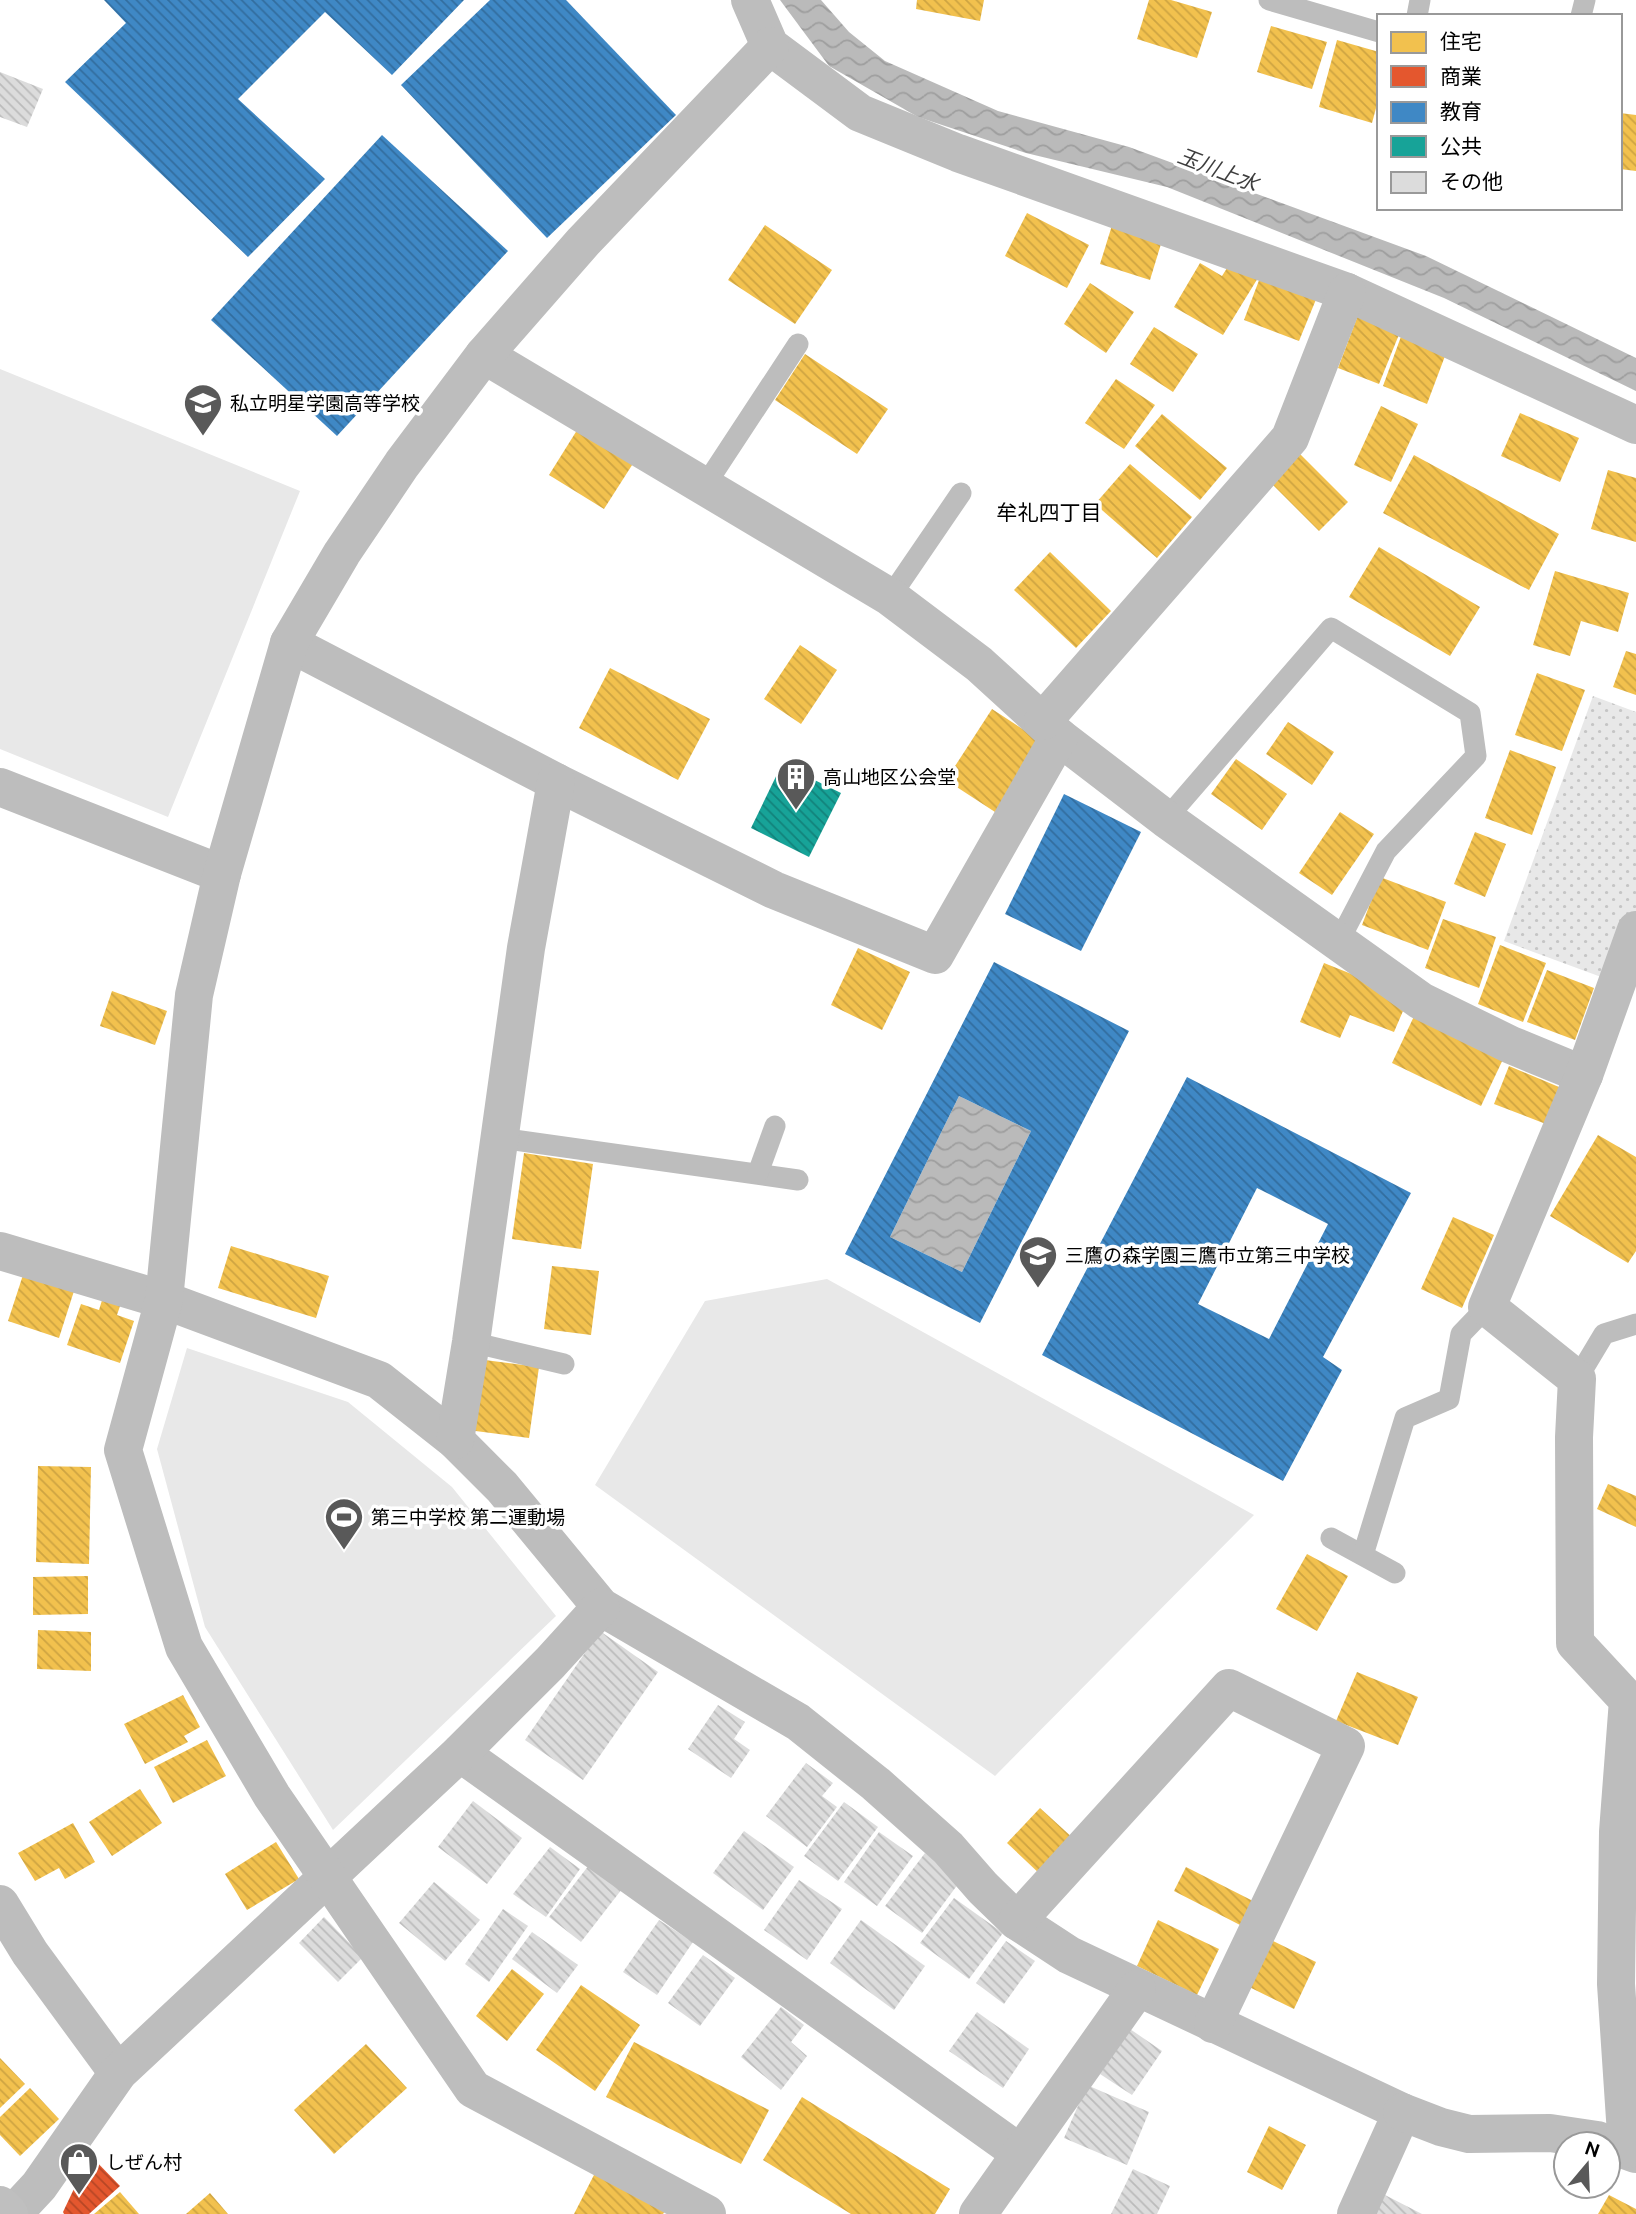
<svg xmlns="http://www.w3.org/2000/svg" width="1636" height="2214" font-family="Ubuntu,'Noto Sans JP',sans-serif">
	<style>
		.grass { fill: #e8e8e8 }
		.park { fill: url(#park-dots) }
		.water { fill: url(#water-waves) }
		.homes { fill: url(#homes-back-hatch) }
		.shops { fill: url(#shops-back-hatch) }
		.schools { fill: url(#schools-back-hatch); fill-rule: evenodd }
		.public { fill: url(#public-back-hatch) }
		.building { fill: url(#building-back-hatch) }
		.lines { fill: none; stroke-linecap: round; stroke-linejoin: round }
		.lane { stroke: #bdbdbd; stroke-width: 21 }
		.street { stroke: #bdbdbd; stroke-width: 38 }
		.secondary { stroke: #bfbfbf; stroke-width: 38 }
		.labels { text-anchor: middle; stroke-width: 7; stroke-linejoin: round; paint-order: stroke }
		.poi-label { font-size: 19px; fill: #000; stroke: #fff; text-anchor: start }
		.water-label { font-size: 21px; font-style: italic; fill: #3e3e3e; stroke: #fff }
		.neighbourhood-label { font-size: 21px; fill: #000; stroke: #fff }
	</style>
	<defs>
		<pattern id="park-dots" width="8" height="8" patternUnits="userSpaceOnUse" patternTransform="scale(1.75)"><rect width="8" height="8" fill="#e8e8e8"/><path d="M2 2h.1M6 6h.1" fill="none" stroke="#c5c5c5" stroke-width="1.8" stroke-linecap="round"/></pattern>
		<pattern id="water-waves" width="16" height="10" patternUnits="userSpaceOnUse" patternTransform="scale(1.75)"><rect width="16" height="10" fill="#bababa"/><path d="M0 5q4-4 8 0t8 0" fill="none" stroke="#9e9e9e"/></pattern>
		<pattern id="homes-back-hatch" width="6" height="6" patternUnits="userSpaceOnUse" patternTransform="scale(1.75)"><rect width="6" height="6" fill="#f2c14e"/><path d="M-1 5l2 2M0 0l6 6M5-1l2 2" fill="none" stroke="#cea442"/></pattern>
		<pattern id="shops-back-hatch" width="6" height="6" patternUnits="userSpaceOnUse" patternTransform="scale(1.75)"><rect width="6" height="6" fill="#e4572e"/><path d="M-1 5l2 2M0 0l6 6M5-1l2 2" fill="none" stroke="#b64625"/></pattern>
		<pattern id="schools-back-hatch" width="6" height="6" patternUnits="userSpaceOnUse" patternTransform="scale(1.75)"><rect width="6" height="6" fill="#3f88c5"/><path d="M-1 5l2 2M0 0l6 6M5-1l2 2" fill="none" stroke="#326d9e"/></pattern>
		<pattern id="public-back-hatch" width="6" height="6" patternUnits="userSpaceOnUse" patternTransform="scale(1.75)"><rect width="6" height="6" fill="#17a398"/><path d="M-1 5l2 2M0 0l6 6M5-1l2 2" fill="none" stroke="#12827a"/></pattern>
		<pattern id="building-back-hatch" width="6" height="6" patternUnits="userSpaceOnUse" patternTransform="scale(1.75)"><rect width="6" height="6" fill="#dcdcdc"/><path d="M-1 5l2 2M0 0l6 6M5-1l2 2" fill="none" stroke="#bbb"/></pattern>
	</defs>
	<rect width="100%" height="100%" fill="#fff"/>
	<!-- grass -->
	<g class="grass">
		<path d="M0,369l300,122 -132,326 -168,-68z"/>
		<path d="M827,1279l427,236 -259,261 -400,-291 110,-184z"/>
		<path d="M187,1348l161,54 104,85 104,129 -223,214 -128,-203 -48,-178z"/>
	</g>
	<!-- park -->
	<path class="park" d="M1593,696l43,16v204l-24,65 -108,-40z"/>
	<!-- water -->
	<g class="water">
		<path d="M780,0h41l28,32 36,29 113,50 131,36 297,109 210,102v33l-192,-93 -277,-111 -141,-34 -108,-36 -89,-51z"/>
		<path d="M959,1096l72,35 -69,141 -72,-35z"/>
	</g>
	<!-- homes -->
	<g class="homes">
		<path d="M917,0h67l-4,21 -64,-12z"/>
		<path d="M1149,0h22l41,12 -15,46 -60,-19z"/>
		<path d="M1271,26l56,16 -15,47 -55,-17z"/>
		<path d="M1337,40l42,12v45l-7,26 -53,-16z"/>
		<path d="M1620,113l16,2v56l-16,-2z"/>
		<path d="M1027,213l62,32 -22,43 -62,-32z"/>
		<path d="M1114,219l50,15 -14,46 -50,-16z"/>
		<path d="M765,225l67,45 -37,54 -67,-44z"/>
		<path d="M1234,257l27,16 -38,62 -49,-28 26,-44 22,13z"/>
		<path d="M1261,275l56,22 -18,44 -55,-21z"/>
		<path d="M1090,283l44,29 -28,41 -42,-29z"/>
		<path d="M1358,315l42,17 -21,52 -41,-16z"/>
		<path d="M1154,327l44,27 -25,38 -43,-28z"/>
		<path d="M1403,331l45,17 -21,56 -44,-18z"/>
		<path d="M805,354l83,55 -31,45 -82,-54z"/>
		<path d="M1116,379l39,26 -31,44 -39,-26z"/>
		<path d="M1381,406l37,18 -27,58 -37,-17z"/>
		<path d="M1520,413l59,25 -19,44 -59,-26z"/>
		<path d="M1162,414l65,54 -27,32 -65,-54z"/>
		<path d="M579,427l55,35 -30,47 -55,-34z"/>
		<path d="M1298,452l50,50 -29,29 -50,-50z"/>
		<path d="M1414,455l145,79 -30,56 -146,-77z"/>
		<path d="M1130,464l62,53 -35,41 -62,-54z"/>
		<path d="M1608,470l28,8v64l-45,-13z"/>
		<path d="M1379,547l101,60 -30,49 -101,-59z"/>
		<path d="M1050,552l61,59 -35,37 -62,-58z"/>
		<path d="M1555,571l74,22 -11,39 -37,-11 -11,35 -37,-11z"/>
		<path d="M800,645l37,25 -36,54 -37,-25z"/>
		<path d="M1626,651l10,3v41l-23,-8z"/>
		<path d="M610,668l100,51 -32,61 -99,-52z"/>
		<path d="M1537,673l48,17 -23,61 -47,-16z"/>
		<path d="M992,709l49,32 -46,71 -49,-32z"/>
		<path d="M1288,722l46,30 -22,33 -46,-31z"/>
		<path d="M1510,750l46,17 -24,68 -47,-17z"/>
		<path d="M1236,759l51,35 -25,36 -51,-36z"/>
		<path d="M1340,812l34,22 -42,61 -33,-22z"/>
		<path d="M1475,832l31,12 -21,53 -31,-13z"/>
		<path d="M1380,877l66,25 -18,48 -66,-25z"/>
		<path d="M1443,919l53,18 -17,51 -54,-20z"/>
		<path d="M1500,945l46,18 -23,59 -45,-18z"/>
		<path d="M858,948l52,24 -28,58 -51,-25z"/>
		<path d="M1324,963l85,34 -15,35 -44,-17 -10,23 -40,-16z"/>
		<path d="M1547,970l47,18 -19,52 -48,-18z"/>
		<path d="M112,991l55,20 -12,34 -55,-19z"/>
		<path d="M1416,1012l89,43 -24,51 -89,-43z"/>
		<path d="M1509,1066l57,24 -15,36 -57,-22z"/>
		<path d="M1598,1135l38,22v94l-8,12 -78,-47z"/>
		<path d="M524,1153l69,11 -12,85 -69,-10z"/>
		<path d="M1453,1217l41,18 -32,73 -41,-19z"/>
		<path d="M231,1246l98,30 -13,42 -98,-30z"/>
		<path d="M552,1266l47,5 -8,64 -47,-6z"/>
		<path d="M23,1275l51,16 -15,47 -51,-17z"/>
		<path d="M103,1297l18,6 -4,12 17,6 -14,42 -53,-18 14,-41 18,6z"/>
		<path d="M477,1359l62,8 -10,71 -61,-8z"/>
		<path d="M38,1466l53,1 -2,97 -53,-2z"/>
		<path d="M1608,1484l28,12v31l-39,-18z"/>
		<path d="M1307,1554l41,22 -31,55 -41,-22z"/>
		<path d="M88,1576v38l-55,1v-38z"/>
		<path d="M38,1630l53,2v39l-54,-2z"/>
		<path d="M1357,1672l61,25 -20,48 -62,-24z"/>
		<path d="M183,1695l17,32 -16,9 4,6 -43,22 -21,-40z"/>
		<path d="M207,1740l19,36 -53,27 -19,-36z"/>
		<path d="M140,1789l22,34 -50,33 -23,-34z"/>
		<path d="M1040,1808l35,32 -33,36 -35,-33z"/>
		<path d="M73,1823l22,39 -30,17 -6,-11 -24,13 -17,-28z"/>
		<path d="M276,1842l23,37 -52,31 -22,-36z"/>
		<path d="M1186,1867l67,34 -13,24 -66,-34z"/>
		<path d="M1158,1920l61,29 -22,46 -60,-29z"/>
		<path d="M1259,1934l57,28 -22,47 -57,-28z"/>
		<path d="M512,1969l32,25 -37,47 -31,-25z"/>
		<path d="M581,1985l59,40 -45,66 -59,-41z"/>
		<path d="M634,2042l135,68 -28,54 -135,-67z"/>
		<path d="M366,2044l41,44 -73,66 -40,-44z"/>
		<path d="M0,2058l25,26 -25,24z"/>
		<path d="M30,2088l29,31 -39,37 -20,-21v-18z"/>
		<path d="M802,2097l148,92 -15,25h-84l-88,-54z"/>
		<path d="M1269,2126l37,19 -24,45 -35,-18z"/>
		<path d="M595,2173l71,37 -3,4h-89z"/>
		<path d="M120,2192l19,22h-45z"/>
		<path d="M210,2193l18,21h-42z"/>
		<path d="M1609,2195l27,14v5h-38z"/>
	</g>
	<!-- shops -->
	<path class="shops" d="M90,2155l30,31 -31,28h-25l-1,-2z"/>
	<!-- schools -->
	<g class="schools">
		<path d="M104,0h360l-72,75 -67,-63 -87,87 87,80 -77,78 -183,-175 61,-59z"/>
		<path d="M490,0h76l110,115 -129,123 -146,-153z"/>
		<path d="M382,135l126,116 -171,185 -126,-116z"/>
		<path d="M1064,794l77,38 -60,119 -76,-37z"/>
		<path d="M994,962l135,69 -149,292 -135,-69zM959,1096l72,35 -69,141 -72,-35z"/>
		<path d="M1187,1077l224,116 -88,164 19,13 -59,111 -241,-126zM1257,1188l71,36 -59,115 -71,-35z"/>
	</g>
	<!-- public -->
	<path class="public" d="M782,764l59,29 -32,64 -58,-29z"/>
	<!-- building -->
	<g class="building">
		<path d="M0,72l43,17 -16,38 -27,-10z"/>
		<path d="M600,1631l58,41 -75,108 -58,-40z"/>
		<path d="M718,1705l27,17 -11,17 16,11 -19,28 -43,-29z"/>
		<path d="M806,1763l27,20 -11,13 15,11 -30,40 -41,-31z"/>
		<path d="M473,1801l49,37 -35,46 -49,-37z"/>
		<path d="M844,1802l34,25 -40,54 -34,-25z"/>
		<path d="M744,1831l50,36 -31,43 -50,-37z"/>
		<path d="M879,1832l34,24 -36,50 -33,-24z"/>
		<path d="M550,1847l30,22 -34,48 -33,-23z"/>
		<path d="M925,1853l36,27 -39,53 -37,-27z"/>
		<path d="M589,1865l33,24 -41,53 -32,-25z"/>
		<path d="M799,1880l43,29 -35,51 -43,-30z"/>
		<path d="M434,1882l46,38 -35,41 -46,-38z"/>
		<path d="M954,1898l49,35 -34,46 -49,-36z"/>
		<path d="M503,1909l25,17 -39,56 -24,-18z"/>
		<path d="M324,1917l39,40 -25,25 -39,-39z"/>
		<path d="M659,1920l34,22 -36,53 -34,-23z"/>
		<path d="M861,1920l64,46 -31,44 -64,-47z"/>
		<path d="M532,1932l46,33 -21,28 -45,-34z"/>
		<path d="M1006,1941l29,20 -31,43 -28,-21z"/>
		<path d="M703,1955l32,23 -35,48 -32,-23z"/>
		<path d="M781,2007l23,18 -13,17 16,14 -26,34 -40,-33z"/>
		<path d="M977,2012l52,37 -26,39 -54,-37z"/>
		<path d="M1130,2029l32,22 -30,44 -32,-21z"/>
		<path d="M1087,2085l62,27 -22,53 -63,-27z"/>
		<path d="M1133,2169l37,17 -13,28h-46z"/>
		<path d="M1385,2195l37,19h-47z"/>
	</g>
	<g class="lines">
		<!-- lane -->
		<g class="lane">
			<path d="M1269,0l110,32"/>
			<path d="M1417,16l3,-16"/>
			<path d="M1581,16l4,-16"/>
			<path d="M704,487l94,-143"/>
			<path d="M890,597l71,-104"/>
			<path d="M1166,819l165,-191 139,85 6,43 -90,95 -47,90"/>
			<path d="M500,1138l298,42"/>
			<path d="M758,1173l17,-47"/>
			<path d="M471,1342l93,22"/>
			<path d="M1577,1379l27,-45 32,-10"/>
			<path d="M1331,1538l64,35"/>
			<path d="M1363,1555l42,-137 44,-19 12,-65 26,-27"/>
		</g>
		<!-- street -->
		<g class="street">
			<path d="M750,0l20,46 90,67 98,40 389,139 289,133"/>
			<path d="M484,355l406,242 89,67 80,73 107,82 255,182 90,44 73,30"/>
			<path d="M289,643l267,139 218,108 161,65 124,-218"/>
			<path d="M1043,721l247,-283 57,-146"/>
			<path d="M0,787l222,87"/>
			<path d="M0,1251l164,49 215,80 76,60 47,47 99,120 197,115 78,62 72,64 35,40 34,33 52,34 333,157 -46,102"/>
			<path d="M455,1440l16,-98 55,-394 30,-166"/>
			<path d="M460,1753l560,400"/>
			<path d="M0,1904l30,49 88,120"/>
			<path d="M1017,1921l212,-233 117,58 -133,278"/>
			<path d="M1402,2112l39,15 28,7 81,-1 47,7 39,14"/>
			<path d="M1627,2149l-11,-165 2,-152 10,-132 -53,-57 -1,-206 3,-58 -90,-72 97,-232 52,-145"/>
			<path d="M13,2214l26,-28 79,-113 342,-320 90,-90 51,-56"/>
			<path d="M707,2214l-234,-125 -201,-293 -88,-149 -61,-197 41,-150 30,-305 28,-121 67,-231 53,-90 60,-89 82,-109 99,-113 187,-196"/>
			<path d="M978,2214l159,-225"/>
		</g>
		<!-- secondary -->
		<path class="secondary" d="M0,2205l9,9"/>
	</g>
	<!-- icons -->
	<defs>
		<g id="school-pin" transform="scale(2.0125)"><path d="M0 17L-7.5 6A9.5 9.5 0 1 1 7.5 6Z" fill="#595959" stroke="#fff"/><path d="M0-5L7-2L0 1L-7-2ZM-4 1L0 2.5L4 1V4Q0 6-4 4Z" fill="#fff"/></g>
		<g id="building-pin" transform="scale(2.0125)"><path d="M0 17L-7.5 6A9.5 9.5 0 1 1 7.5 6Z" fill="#595959" stroke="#fff"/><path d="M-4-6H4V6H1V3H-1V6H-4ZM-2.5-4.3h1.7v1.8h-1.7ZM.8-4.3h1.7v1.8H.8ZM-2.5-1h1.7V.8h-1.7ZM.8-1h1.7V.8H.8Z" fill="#fff"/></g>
		<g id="stadium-pin" transform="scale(2.0125)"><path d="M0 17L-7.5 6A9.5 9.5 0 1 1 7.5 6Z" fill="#595959" stroke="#fff"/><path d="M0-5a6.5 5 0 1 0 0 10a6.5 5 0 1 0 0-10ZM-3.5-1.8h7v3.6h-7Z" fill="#fff"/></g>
		<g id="shop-pin" transform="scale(2.0125)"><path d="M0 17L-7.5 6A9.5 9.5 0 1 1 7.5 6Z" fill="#595959" stroke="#fff"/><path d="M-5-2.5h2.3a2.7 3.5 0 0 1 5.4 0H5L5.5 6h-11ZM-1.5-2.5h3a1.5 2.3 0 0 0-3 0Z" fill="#fff"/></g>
	</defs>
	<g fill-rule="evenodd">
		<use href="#school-pin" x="203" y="403"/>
		<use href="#building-pin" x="796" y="777"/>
		<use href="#school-pin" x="1038" y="1255"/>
		<use href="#stadium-pin" x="344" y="1517"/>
		<use href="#shop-pin" x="79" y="2162"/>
	</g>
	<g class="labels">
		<!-- poi labels -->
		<g class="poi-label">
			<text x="230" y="410">私立明星学園高等学校</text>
			<text x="823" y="784">高山地区公会堂</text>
			<text x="1065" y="1262">三鷹の森学園三鷹市立第三中学校</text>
			<text x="371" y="1524">第三中学校 第二運動場</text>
			<text x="106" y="2169">しぜん村</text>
		</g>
		<!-- water labels -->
		<g class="water-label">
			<text transform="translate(1218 170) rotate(21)" y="7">玉川上水</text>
		</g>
		<!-- neighbourhood labels -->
		<g class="neighbourhood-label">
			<text x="1049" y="520">牟礼四丁目</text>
		</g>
	</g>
	<!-- legend -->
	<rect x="1377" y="14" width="245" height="196" fill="#ffffff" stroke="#999999" stroke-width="2"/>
	<rect x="1391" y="32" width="35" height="21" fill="#f2c14e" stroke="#999999" stroke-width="2"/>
	<text x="1440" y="49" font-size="21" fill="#000000">住宅</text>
	<rect x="1391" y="66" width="35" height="21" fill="#e4572e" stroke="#999999" stroke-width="2"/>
	<text x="1440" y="84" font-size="21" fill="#000000">商業</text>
	<rect x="1391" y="102" width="35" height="21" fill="#3f88c5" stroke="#999999" stroke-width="2"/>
	<text x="1440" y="119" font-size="21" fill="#000000">教育</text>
	<rect x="1391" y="136" width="35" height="21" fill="#17a398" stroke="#999999" stroke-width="2"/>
	<text x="1440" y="154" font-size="21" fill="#000000">公共</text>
	<rect x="1391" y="172" width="35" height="21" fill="#dcdcdc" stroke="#999999" stroke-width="2"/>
	<text x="1440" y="189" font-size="21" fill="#000000">その他</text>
	<!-- north arrow -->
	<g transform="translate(1587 2165) rotate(19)"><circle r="33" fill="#ffffff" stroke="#999999" stroke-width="2"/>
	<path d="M0-5L12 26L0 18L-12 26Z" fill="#595959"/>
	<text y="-10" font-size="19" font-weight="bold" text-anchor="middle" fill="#000000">N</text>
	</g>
</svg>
